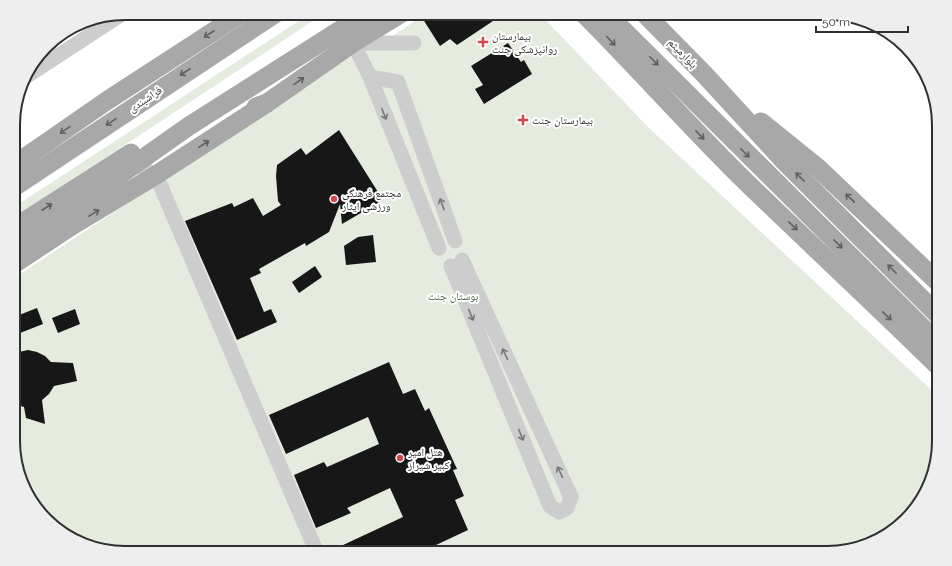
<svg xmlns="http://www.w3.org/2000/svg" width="952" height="566" font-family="Raleway,'Noto Naskh Arabic',sans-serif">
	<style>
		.green { fill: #e5ebdf }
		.building { fill: #171717 }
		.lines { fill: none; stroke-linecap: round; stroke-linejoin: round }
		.minor { stroke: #cdcdcd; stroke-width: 15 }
		.major { stroke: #a8a8a8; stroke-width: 19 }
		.oneway { stroke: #606060 }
		.oneway2 { stroke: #777 }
		.poi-dot { fill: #d1474b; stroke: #fff; stroke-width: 1.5 }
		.labels { text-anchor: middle; stroke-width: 4; stroke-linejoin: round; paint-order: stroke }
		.poi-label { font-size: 11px; fill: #303030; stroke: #fff; text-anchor: start }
		.street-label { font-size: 11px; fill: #303030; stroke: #fff }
		.park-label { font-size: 11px; fill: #516642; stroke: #fff }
		.rim { fill: none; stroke: #303030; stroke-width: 2 }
	</style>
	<rect width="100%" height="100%" fill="#fff"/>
	<!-- green -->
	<g class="green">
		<path d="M311,13h14l-311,205v-11z"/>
		<path d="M427,13h112l110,115 290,269v51l-15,49 -41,41 -49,15h-709l-56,-15 -37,-35 -18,-48v-177l332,-219 42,-20z"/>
	</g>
	<!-- building -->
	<g class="building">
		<path d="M419,13h86l-48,32 -7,-6 -10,7z"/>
		<path d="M508,43l13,19 3,-2 8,14 -48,30 -9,-15 8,-4 -12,-19z"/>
		<path d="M339,130l44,70 -41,24 -2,-20 -11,28 -23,14 -1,-3 -46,26 2,4 -11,5 14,34 7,-3 6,13 -40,18 -52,-119 47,-18 2,4 19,-9 10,18 18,-11 -3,-4 -2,-25 1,-11 24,-17 5,7z"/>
		<path d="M373,235l3,27 -30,3 -2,-19 14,-9z"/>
		<path d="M315,266l7,11 -23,16 -7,-11z"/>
		<path d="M37,308l6,16 -23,9 -6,-16z"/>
		<path d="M75,309l5,15 -22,9 -6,-15z"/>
		<path d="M28,350l9,2 8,4 6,6 22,1 4,18 -23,5 -5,8 -7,6 3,24 -19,-6 -2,-11 -10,-3v-49l5,-3z"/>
		<path d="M389,362l14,32 12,-5 10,22 4,-3 28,61 -4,1 11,26 -9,4 13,30 -49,23h-93l77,-36 -13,-29 -43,20 4,5 -35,15 -22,-53 30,-13 3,5 52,-23 -11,-27 -82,37 -17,-39z"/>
	</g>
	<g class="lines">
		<!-- minor -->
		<g class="minor">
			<path d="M414,43h-61l17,34 69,171"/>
			<path d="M370,77l28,5 57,159"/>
			<path d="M24,78l98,-64"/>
			<path d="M136,165l20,10 161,378"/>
			<path d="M451,266l99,240 9,6 8,-4 4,-11 -109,-237"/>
		</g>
		<!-- major -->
		<g class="major">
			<path d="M583,13c55,55 106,113 162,168 64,62 130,123 194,186"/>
			<path d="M606,13l333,331"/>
			<path d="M644,13l61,62 79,86 155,155"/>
			<path d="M256,107l11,-4 86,-60 49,-30"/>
			<path d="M761,122l57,46 121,115"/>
			<path d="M14,165l94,-65 134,-87"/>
			<path d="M14,187l262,-174"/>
			<path d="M14,228l117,-75"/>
			<path d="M14,241l10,-4 53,-32 112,-79 178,-113"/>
			<path d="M14,264l59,-39 83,-50 111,-72"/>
		</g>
	</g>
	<!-- one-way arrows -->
	<defs><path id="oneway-shaft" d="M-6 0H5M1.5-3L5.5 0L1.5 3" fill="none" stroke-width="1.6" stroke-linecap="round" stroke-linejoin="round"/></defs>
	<g class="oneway">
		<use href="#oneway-shaft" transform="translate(209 34) rotate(147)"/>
		<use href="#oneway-shaft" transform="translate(611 41) rotate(46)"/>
		<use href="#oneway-shaft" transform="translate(654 61) rotate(45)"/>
		<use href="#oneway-shaft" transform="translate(185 72) rotate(147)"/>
		<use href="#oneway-shaft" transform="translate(299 81) rotate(-35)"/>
		<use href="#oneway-shaft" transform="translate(111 122) rotate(146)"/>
		<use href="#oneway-shaft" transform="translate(65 130) rotate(145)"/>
		<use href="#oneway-shaft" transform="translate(700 135) rotate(46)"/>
		<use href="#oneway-shaft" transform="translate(204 144) rotate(-33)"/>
		<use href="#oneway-shaft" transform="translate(745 153) rotate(45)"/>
		<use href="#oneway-shaft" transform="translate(800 177) rotate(-135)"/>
		<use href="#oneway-shaft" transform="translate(850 198) rotate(-136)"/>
		<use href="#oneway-shaft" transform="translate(47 207) rotate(-33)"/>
		<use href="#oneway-shaft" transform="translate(94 213) rotate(-31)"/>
		<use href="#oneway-shaft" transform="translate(793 226) rotate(43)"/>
		<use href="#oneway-shaft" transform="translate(838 244) rotate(45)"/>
		<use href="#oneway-shaft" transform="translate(892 269) rotate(-135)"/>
		<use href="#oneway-shaft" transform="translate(887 316) rotate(44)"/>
	</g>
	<g class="oneway2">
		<use href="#oneway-shaft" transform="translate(384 114) rotate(68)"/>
		<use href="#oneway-shaft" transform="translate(442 204) rotate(-110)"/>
		<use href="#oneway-shaft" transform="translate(471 315) rotate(68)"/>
		<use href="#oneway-shaft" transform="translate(505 354) rotate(-115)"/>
		<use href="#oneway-shaft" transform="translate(521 435) rotate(68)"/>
		<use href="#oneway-shaft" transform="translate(560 472) rotate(-115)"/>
	</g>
	<!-- markers -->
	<g class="poi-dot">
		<path d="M481 36h4v4h4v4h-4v4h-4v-4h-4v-4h4z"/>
		<path d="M521 114h4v4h4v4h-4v4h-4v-4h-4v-4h4z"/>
		<circle cx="334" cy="199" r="4"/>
		<circle cx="400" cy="458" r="4"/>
	</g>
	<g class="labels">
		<!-- poi labels -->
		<g class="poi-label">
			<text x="492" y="40">بیمارستان<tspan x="492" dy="13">روانپزشکی جنت</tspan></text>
			<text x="532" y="124">بیمارستان جنت</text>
			<text x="342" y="197">مجتمع فرهنگی<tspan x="342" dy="13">ورزشی ایثار</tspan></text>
			<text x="408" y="456">هتل امیر<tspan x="408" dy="13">کبیر شیراز</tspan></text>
		</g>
		<!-- street labels -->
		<g class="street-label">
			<text transform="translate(683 53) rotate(46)" y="4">بلوارمیثم</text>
			<text transform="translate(145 99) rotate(-34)" y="4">فراشبندی</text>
		</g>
		<!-- park labels -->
		<g class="park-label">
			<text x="453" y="300">بوستان جنت</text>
		</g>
	</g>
	<!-- crop -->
	<path d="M0 0H952V566H0ZM125 20H827A105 105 0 0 1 932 125V441A105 105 0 0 1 827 546H125A105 105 0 0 1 20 441V125A105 105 0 0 1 125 20Z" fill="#eee" fill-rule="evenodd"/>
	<path class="rim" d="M125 20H827A105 105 0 0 1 932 125V441A105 105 0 0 1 827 546H125A105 105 0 0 1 20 441V125A105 105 0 0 1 125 20Z"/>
	<!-- scale -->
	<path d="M816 26v6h92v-6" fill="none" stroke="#303030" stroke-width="2"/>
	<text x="822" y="26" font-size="12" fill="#303030" stroke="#ffffff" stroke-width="3" paint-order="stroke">50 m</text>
</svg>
